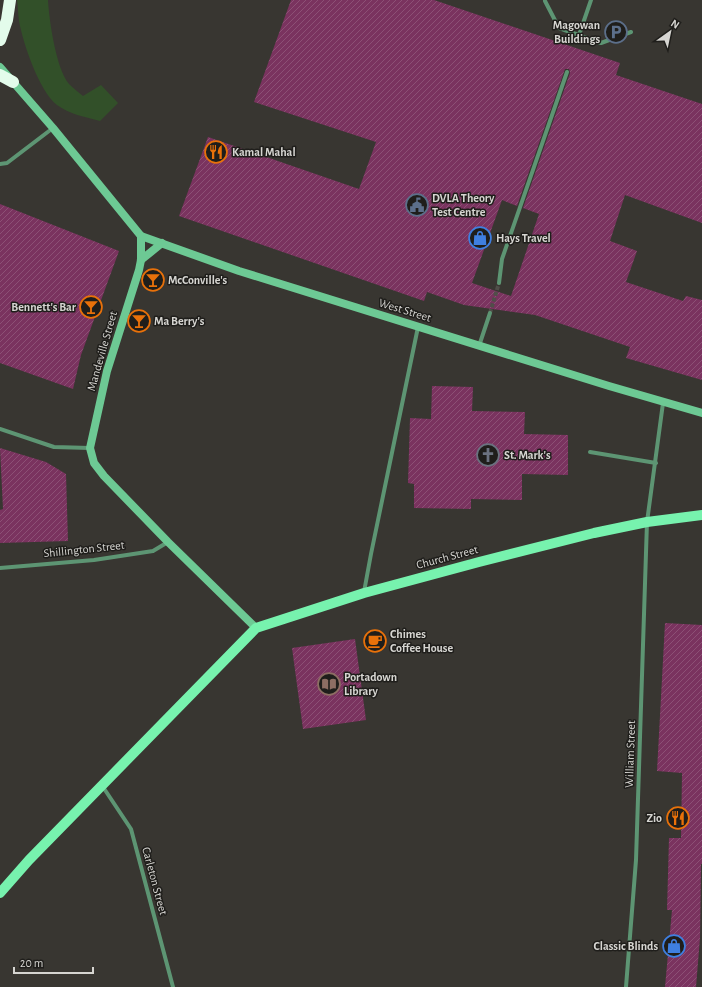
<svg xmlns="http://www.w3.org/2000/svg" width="702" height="987" font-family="'Alegreya Sans',sans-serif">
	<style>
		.grass { fill: #325029 }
		.building { fill: url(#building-hatch); fill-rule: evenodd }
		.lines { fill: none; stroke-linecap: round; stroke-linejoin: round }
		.street-tunnel { stroke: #504e49; stroke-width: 4; stroke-dasharray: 4 2; stroke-linecap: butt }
		.street { stroke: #5d9573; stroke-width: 4 }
		.secondary { stroke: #6dc994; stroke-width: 8 }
		.primary { stroke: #77f2ae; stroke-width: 10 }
		.highway { stroke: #e3fceb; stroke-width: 12 }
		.labels { text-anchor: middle; stroke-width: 3; stroke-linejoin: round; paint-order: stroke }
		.poi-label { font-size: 12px; font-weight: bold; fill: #d6d5d1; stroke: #1f1e1b; text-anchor: start }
		.street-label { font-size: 12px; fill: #d6d5d1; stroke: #1f1e1b }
	</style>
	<defs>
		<pattern id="building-hatch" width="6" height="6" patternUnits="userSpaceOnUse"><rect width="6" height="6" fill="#7a335f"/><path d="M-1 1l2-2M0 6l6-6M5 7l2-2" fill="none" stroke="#8c5075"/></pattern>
	</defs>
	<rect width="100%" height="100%" fill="#383631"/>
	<!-- grass -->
	<path class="grass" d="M17,0h31c1,19 8,69 21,84 4,4 9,8 14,12l18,-11 17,18 -18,18c-15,-4 -31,-7 -43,-16 -18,-14 -34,-62 -38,-84 -1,-7 -1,-14 -2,-21z"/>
	<!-- building -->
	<g class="building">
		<path d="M291,0h143l186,63 -4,12 86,29v119l-77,-28 -15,46 27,10 -11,31 57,19 3,-5 16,4v80l-76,-22 4,-11 -95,-32 -71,-10 -37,-13 -3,9 -245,-85 29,-79 151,52 17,-47 -122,-40zM565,69h4l1,4 -47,135 16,6 -28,82 -39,-13 30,-83 15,6z"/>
		<path d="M0,204l119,47 -38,104 -8,34 -73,-26z"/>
		<path d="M432,386l41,1 -1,24 53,1 -1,22 44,1v40l-46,-1v26l-51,-1v10l-57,-1v-24l-6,-1 2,-65 21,1z"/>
		<path d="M0,448l46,14 20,12 2,67 -68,2v-33l3,-1z"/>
		<path d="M665,623l37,2v239h-1l-1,74 -4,49h-31l7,-77h-5l2,-72h12l1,-65 -25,-2z"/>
		<path d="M355,639l11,81 -63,9 -11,-81z"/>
	</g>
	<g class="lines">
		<!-- street-tunnel -->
		<path class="street-tunnel" d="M490,313l9,-30"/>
		<!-- street -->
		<g class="street">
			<path d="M545,1l14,27 42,15 30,-11"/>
			<path d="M579,35l12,-35"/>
			<path d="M0,164l7,-1 46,-35"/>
			<path d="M499,283l3,-24 65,-187"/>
			<path d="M479,346l11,-33"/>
			<path d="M0,429l54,18 36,1"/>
			<path d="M590,452l66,11"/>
			<path d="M0,568l94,-8 59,-9 15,-9"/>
			<path d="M364,592l7,-38 47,-227"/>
			<path d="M103,787l28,42 42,158"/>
			<path d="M626,987l10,-127 11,-338 16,-119"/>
		</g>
		<!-- secondary -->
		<g class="secondary">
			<path d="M0,67l53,61 88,108v24l-2,10 -32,101 -17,77 4,15 10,13 64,66 88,86"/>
			<path d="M141,236l98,35 370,115 93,27"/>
			<path d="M141,260l21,-17"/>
		</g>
		<!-- primary -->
		<path class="primary" d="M0,893l29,-33 227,-232 108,-35 115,-31 115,-29 53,-11 55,-7"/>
		<!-- highway -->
		<g class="highway">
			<path d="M0,40l7,-20 3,-20"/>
			<path d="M0,75l13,7"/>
		</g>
	</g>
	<!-- icons -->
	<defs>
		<g id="parking-ring" transform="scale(1.15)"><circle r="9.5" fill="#1f1e1b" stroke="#5c6f8a" stroke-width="1.5"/><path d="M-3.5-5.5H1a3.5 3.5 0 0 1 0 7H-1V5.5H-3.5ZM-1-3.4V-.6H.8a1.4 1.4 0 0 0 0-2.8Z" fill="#5c6f8a"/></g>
		<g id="restaurant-ring" transform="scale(1.15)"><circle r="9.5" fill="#1f1e1b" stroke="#e8710a" stroke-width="1.5"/><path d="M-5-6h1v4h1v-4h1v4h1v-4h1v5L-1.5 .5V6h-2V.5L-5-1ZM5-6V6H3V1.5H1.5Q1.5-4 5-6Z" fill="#e8710a"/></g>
		<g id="civic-ring" transform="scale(1.15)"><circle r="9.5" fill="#1f1e1b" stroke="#5c6f8a" stroke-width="1.5"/><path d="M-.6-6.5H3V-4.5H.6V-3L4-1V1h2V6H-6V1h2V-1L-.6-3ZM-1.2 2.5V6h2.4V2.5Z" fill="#5c6f8a"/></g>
		<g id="shop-ring" transform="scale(1.15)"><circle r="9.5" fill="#1f1e1b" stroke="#3f7fe0" stroke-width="1.5"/><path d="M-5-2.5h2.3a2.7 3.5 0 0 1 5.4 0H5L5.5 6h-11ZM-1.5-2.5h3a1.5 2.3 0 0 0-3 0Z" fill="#3f7fe0"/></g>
		<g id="bar-ring" transform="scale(1.15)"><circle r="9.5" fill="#1f1e1b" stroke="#e8710a" stroke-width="1.5"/><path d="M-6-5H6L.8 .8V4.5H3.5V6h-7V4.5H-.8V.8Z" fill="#e8710a"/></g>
		<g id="church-ring" transform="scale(1.15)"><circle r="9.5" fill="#1f1e1b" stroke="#6b7280" stroke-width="1.5"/><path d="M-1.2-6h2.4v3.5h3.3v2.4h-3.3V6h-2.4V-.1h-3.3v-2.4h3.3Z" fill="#6b7280"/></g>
		<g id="cafe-ring" transform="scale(1.15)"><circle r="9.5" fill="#1f1e1b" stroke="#e8710a" stroke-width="1.5"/><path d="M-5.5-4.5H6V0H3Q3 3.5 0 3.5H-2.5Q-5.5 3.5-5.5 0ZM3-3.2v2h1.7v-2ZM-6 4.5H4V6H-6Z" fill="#e8710a"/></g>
		<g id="library-ring" transform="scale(1.15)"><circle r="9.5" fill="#1f1e1b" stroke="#8d6e63" stroke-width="1.5"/><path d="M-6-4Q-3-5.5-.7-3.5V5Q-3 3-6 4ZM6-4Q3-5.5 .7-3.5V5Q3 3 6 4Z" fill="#8d6e63"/></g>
	</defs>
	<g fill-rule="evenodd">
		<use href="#parking-ring" x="616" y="32"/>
		<use href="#restaurant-ring" x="216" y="152"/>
		<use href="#civic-ring" x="417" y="205"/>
		<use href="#shop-ring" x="480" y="238"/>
		<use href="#bar-ring" x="153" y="280"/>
		<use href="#bar-ring" x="91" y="307"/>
		<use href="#bar-ring" x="139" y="321"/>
		<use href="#church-ring" x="488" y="455"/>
		<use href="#cafe-ring" x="375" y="641"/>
		<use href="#library-ring" x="329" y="684"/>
		<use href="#restaurant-ring" x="678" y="818"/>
		<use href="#shop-ring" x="674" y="946"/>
	</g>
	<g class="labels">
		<!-- poi labels -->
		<g class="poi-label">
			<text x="600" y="29" text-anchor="end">Magowan<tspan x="600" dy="14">Buildings</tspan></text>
			<text x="232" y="156">Kamal Mahal</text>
			<text x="432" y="202">DVLA Theory<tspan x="432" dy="14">Test Centre</tspan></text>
			<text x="496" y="242">Hays Travel</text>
			<text x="168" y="284">McConville's</text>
			<text x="76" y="311" text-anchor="end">Bennett's Bar</text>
			<text x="154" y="325">Ma Berry's</text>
			<text x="504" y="459">St. Mark's</text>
			<text x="390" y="638">Chimes<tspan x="390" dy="14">Coffee House</tspan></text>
			<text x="344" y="681">Portadown<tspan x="344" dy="14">Library</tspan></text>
			<text x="662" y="822" text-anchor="end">Zio</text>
			<text x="658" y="950" text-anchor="end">Classic Blinds</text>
		</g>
		<!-- street labels -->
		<g class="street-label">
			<text transform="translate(405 310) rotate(17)" y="4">West Street</text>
			<text transform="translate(102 351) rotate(-74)" y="4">Mandeville Street</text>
			<text transform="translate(84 549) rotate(-6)" y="4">Shillington Street</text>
			<text transform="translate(447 557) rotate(-15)" y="4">Church Street</text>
			<text transform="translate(630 754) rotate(-88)" y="4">William Street</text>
			<text transform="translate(155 881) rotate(75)" y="4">Carleton Street</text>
		</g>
	</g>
	<!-- north arrow -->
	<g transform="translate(670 32) rotate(33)" stroke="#1f1e1b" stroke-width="3" paint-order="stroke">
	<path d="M0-3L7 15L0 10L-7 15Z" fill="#d6d5d1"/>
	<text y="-6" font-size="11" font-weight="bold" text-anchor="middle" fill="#d6d5d1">N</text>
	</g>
	<!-- scale -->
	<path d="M14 967v6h79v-6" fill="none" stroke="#d6d5d1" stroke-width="2"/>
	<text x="20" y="967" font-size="12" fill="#d6d5d1" stroke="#1f1e1b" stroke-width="3" paint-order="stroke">20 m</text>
</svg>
